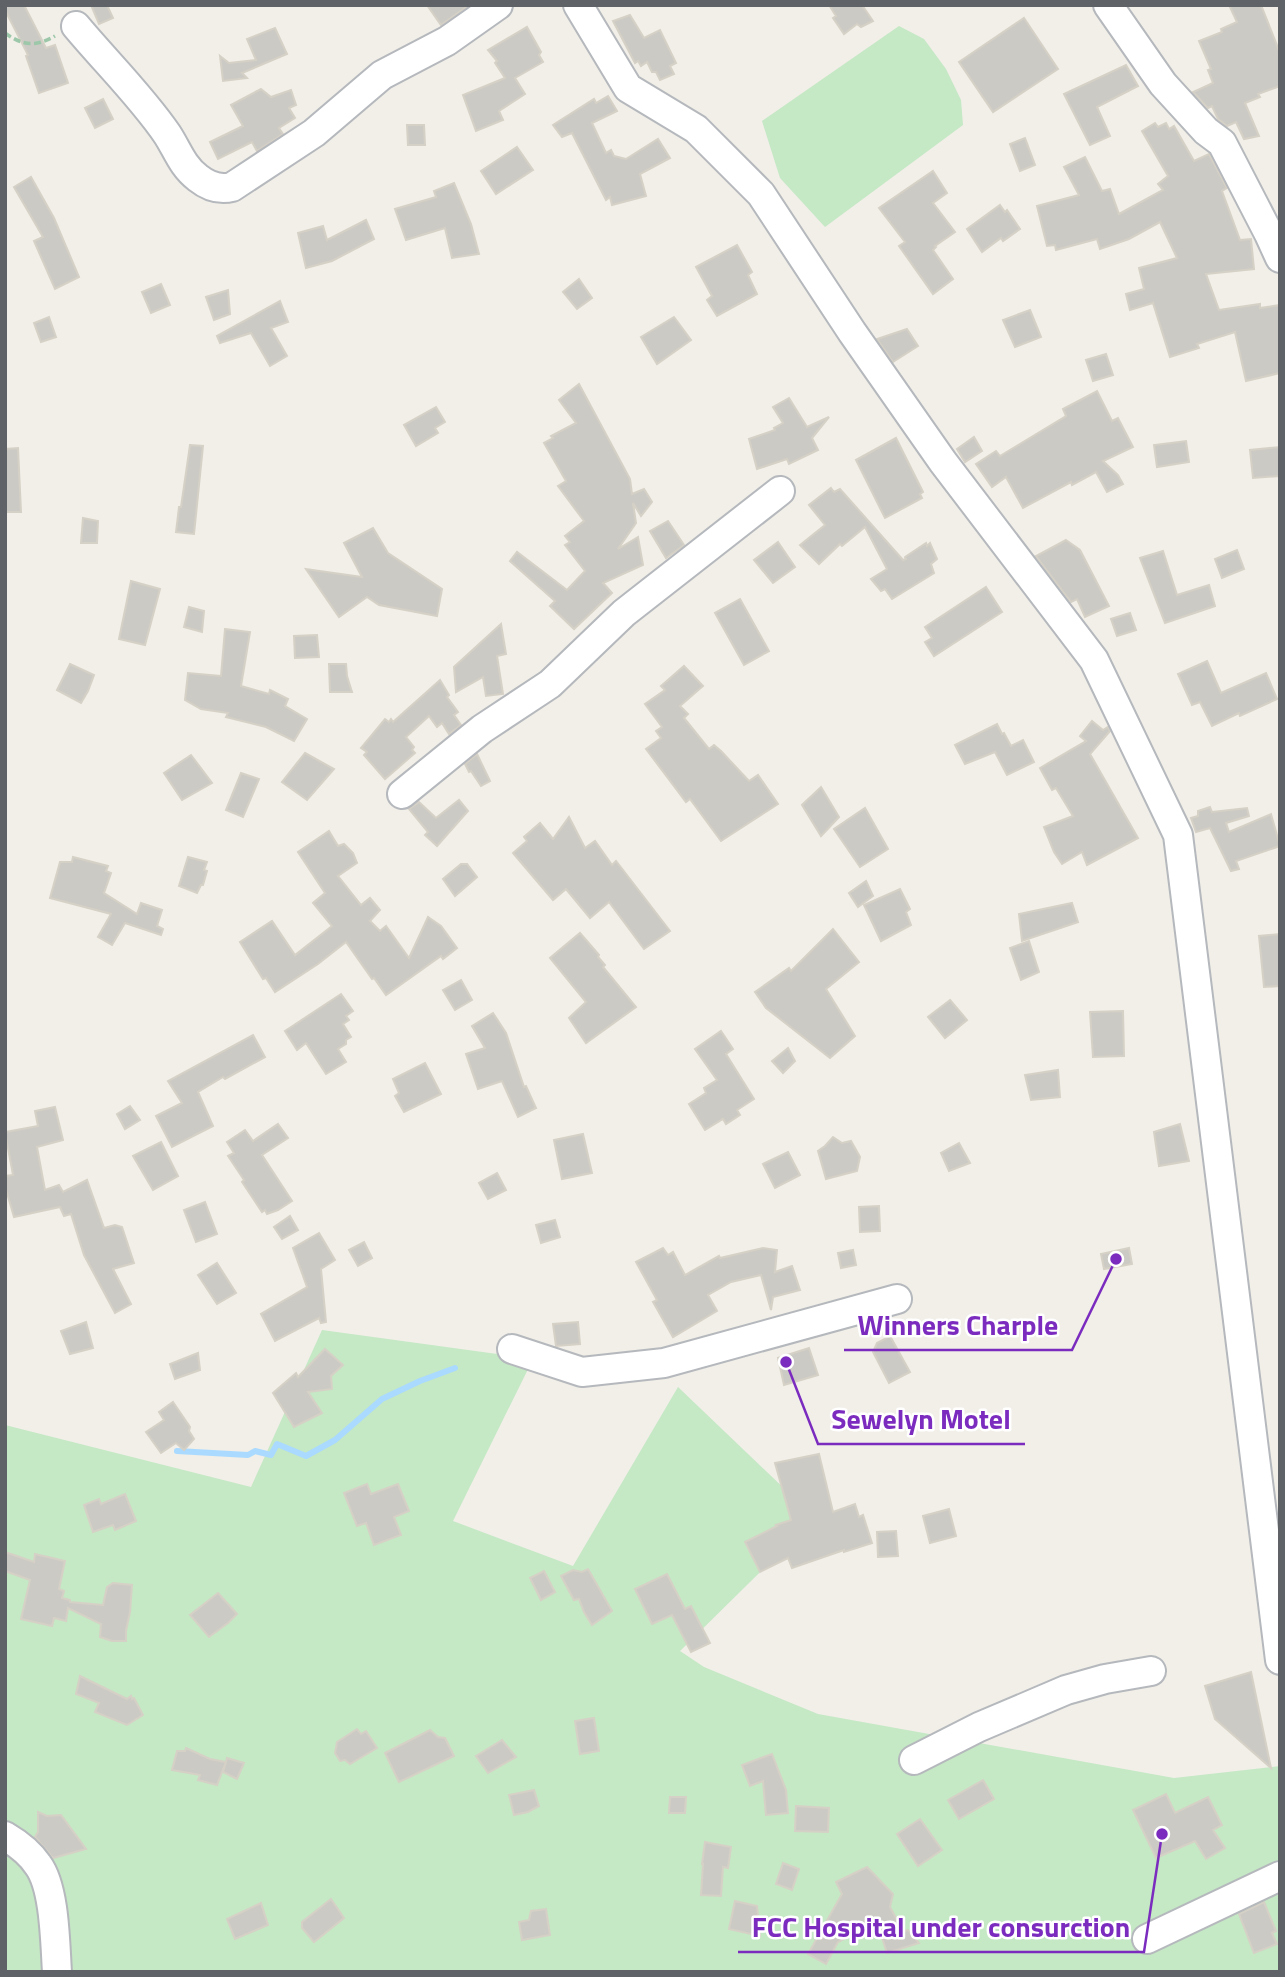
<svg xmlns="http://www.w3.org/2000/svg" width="1285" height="1977" font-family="'Titillium Web',sans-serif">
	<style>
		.green { fill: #c5e8c5 }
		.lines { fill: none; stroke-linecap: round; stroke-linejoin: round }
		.stream { stroke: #aadaff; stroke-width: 6 }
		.building { fill: #cccac5; stroke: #d6d1c6; stroke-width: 2 }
		.minor-casing { stroke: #b5b8bc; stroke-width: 32 }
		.path { stroke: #9cc7a9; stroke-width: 3.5; stroke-dasharray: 7 3.5; stroke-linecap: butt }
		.minor { stroke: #fff; stroke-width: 28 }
		.leader { fill: none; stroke: #7b2cbf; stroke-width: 2.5 }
		.callout-dot { fill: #7b2cbf; stroke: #fff; stroke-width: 2.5 }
		.callout-label { font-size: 28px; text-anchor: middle; font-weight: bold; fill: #7b2cbf; stroke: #fff; stroke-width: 5; stroke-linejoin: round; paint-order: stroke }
	</style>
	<rect width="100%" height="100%" fill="#f1efe8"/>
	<!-- green -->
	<g class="green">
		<path d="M899,26l25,13 22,30 15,31 2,25 -138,102 -45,-49 -18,-57z"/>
		<path d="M322,1330l211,29 -80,162 120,45 105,-179 137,131 -135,133 24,16 114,47 356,64 106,-12v206h-1275v-547l246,62z"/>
	</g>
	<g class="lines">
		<!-- stream -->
		<path class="stream" d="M177,1451l71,4 7,-4 16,4 6,-11 29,12 29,-16 47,-41 38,-18 35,-13"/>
	</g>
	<!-- building -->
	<g class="building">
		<path d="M5,5h19l22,43 9,-3 13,38 -29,10 -13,-37 2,-1 -23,-45z"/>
		<path d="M91,5h16l6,13 -14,6z"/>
		<path d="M427,5h42l-28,20z"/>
		<path d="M829,5h33l11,16 -12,6 -4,-3 -13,10 -11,-16 3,-2z"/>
		<path d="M1229,5h32l19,48v33l-22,8 2,3 -15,6 14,33 -15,3 -8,-17 -9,4 -9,-7 -6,-13 -4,2 -15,-16 20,-9 -5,-13 3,-1 -12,-28 23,-9 -1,-3 16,-7z"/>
		<path d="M630,15l14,23 16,-8 16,33 -6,3 4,8 -14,6 -4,-8h-4l-5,-10 -6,4 -3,-5 -3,2 -22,-42z"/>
		<path d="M1024,18l34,51 -65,43 -34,-50z"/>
		<path d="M527,27l14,25 -2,3 4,7 -28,16 10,16 -26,17 4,9 -27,11 -13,-36 42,-17 -10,-15 2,-2 -9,-11z"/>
		<path d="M275,28l12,26 -45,19 5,5 -24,3 -3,-25 9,7 27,-3 -9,-21z"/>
		<path d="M1126,65l12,21 -41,21 13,29 -20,9 -26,-51z"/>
		<path d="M261,89l10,8 20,-7 5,15 -7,3 6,10 -16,10 4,6 -26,17 -5,-9 -34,17 -8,-17 33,-16 -12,-21z"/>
		<path d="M608,96l9,15 -25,12 14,30 5,-3 3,6 12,3 32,-20 12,19 -30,16 6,22 -34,9 -2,-8 -4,3 -34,-67 -10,4 -9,-12 41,-26 2,4z"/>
		<path d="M103,99l10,20 -18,9 -10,-20z"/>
		<path d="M1155,123l3,4 8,-4 3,6 5,-3 20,35 15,-7 18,34 -5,3 18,49 11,-1 3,30 -48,5 13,36 41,-6v4l20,-3v68l-34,8 -11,-49 -38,12 2,4 -29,9 -17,-54 -23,7 -4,-16 18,-5 -5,-21 38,-10 -17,-36 -31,17 -29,10 -3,-10 -41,11 -1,-5 -8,1 -10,-40 42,-11 -15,-28 21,-10 17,34 8,-2 9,25 44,-24 -5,-6 10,-8 -26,-45z"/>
		<path d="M407,125h17l1,20h-17z"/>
		<path d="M1025,138l10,27 -15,6 -10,-27z"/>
		<path d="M517,147l16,23 -37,24 -15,-23z"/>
		<path d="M933,171l14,22 -14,10 22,29 -20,14 1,1 -3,3 20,29 -20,15 -34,-48 6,-4 -26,-34z"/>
		<path d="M31,177l23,41 25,59 -24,12 -21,-48 9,-4 -29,-50z"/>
		<path d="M454,183l17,41 8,30 -27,4 -7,-30 -39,12 -11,-31 41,-12 -2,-6z"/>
		<path d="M1000,205l5,7 2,-2 13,19 -17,12 -2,-3 -19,14 -15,-23z"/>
		<path d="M366,220l8,19 -42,22 -26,7 -8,-35 25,-7 4,14z"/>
		<path d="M737,245l15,27 -4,3 9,19 -40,22 -10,-16 5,-4 -16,-29z"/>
		<path d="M579,279l13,19 -15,11 -14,-17z"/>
		<path d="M161,284l9,21 -19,8 -9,-21z"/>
		<path d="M228,290l2,24 -16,6 -8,-23z"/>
		<path d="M280,301l8,21 -17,6 16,28 -17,10 -19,-33 -31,10 -3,-7z"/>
		<path d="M1030,310l11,27 -26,10 -12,-27z"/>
		<path d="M49,317l7,20 -15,5 -7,-19z"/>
		<path d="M674,317l17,23 -34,24 -16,-27z"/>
		<path d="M907,329l11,17 -25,16 -16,-23z"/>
		<path d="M1106,354l7,21 -20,6 -7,-21z"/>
		<path d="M579,384l51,95 2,15 12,-5 8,13 -11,14 -8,-13 3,20 -18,26 20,-12 5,28 -40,18 9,10 -38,36 -24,-23 5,-5 -45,-40 7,-9 50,38 18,-19 -20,-26 5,-3 -5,-6 19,-15 -26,-35 8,-5 -22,-38 9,-5 -2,-2 25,-13 -17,-23z"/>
		<path d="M1097,391l15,30 6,-3 15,29 -30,14 15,14 5,9 -16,8 -11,-20 -24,13 -1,-3 -48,26 -17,-31 -14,10 -16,-23 20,-13 4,5 66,-40 -3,-7z"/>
		<path d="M789,398l18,29 22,-10 -17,21 6,12 -29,14 -2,-5 -30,10 -8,-30 26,-9 -1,-2 9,-5 -10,-16z"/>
		<path d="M436,407l9,15 -10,6 3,5 -22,13 -12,-21z"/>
		<path d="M974,437l8,14 -17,11 -8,-13z"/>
		<path d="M896,438l27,54 -3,2 2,4 -37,20 -29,-58z"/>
		<path d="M1186,441l3,21 -32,5 -3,-22z"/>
		<path d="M190,445l13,1 -9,88 -18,-2 3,-25h2z"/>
		<path d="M1280,447v29l-27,2 -3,-28z"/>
		<path d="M18,448l3,64h-16v-63z"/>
		<path d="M831,488l3,4 6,-3 63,71 3,-1 -1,-2 21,-14 1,3 3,-3 7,16 -6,5 3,9 -42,26 -7,-10 -4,2 -10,-12 16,-10 -22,-42 -23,19 -2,-2 -21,20 -19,-19 25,-20 -16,-20z"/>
		<path d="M83,518l15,3 -1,22h-16z"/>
		<path d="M668,521l16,24 -18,13 -16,-27z"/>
		<path d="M373,528l15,25 54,36 -5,27 -58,-11 -12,-8 -28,20 -33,-48 56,8 -18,-34z"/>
		<path d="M1066,540l14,10 29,56 -24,11 -8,-18 -6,3 -35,-46z"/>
		<path d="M778,542l17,25 -22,16 -19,-23z"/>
		<path d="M1237,550l7,19 -22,9 -7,-19z"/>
		<path d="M1163,551l14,44 32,-10 6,21 -50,17 -25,-65z"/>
		<path d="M131,581l29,8 -15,56 -26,-6z"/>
		<path d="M986,587l16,25 -68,44 -9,-14 7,-4 -7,-11z"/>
		<path d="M740,599l29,52 -25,14 -29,-52z"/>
		<path d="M189,607l15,4 -2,21 -18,-5z"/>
		<path d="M1130,613l6,17 -19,6 -6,-17z"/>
		<path d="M501,624l5,30 -9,2 6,38 -17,2 -3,-19 -27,15 -2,-25z"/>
		<path d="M225,629l25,3 -9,54 28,8 1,-4 18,9 -3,7 22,13 -13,22 -28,-14 -40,-10 2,-4 -27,-4 -16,-9 3,-27 33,3z"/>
		<path d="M317,635l2,22 -24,1 -1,-22z"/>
		<path d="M1207,661l14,32 45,-20 11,26 -37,17 -1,-3 -27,13 -12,-24 -8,3 -14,-31z"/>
		<path d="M70,664l24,11 -6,16 -7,12 -24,-13z"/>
		<path d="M329,664h17l1,12 5,16h-22z"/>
		<path d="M684,666l19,20 -23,20 8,8 -4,4 25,31 5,-4 7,6 28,30 9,-6 20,29 -57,37 -31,-42 -4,3 -40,-53 15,-11 -5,-7 6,-4 -17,-23 20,-14 -4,-4z"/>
		<path d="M440,680l9,15 -2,2 11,15 -4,3 7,10 -12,9 -7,-11 -5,4 -8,-11 -23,21 8,10 -2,3 3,3 -30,26 -21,-24 3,-3 -6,-4 24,-29 4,3 2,-3 2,3z"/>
		<path d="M1092,721l11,9 5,-3 2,4 -20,23 48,84 -51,27 -5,-13 -20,12 -8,-12 -10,-25 29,-11 -17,-28 -4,2 -12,-22 46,-27 -6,-5z"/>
		<path d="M997,724l5,10 2,-1 7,13 12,-6 11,22 -27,13 -12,-23 -30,12 -10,-19z"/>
		<path d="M305,753l29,16 -27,31 -25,-18z"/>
		<path d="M477,754l13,27 -9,5 -10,-15 -2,1 -4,-8z"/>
		<path d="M191,755l21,28 -30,17 -18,-27z"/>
		<path d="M241,773l18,6 -16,38 -17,-7z"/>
		<path d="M821,787l18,30 -18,19 -19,-31z"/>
		<path d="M459,800l9,11 -31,35 -12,-11 3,-3 -19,-23 10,-7 17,16z"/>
		<path d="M1210,807l2,5 35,-4 2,8 -23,7 3,9 42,-18 9,32 -44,15 3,8 -8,2 -21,-43 -14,4 -5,-14 7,-2v-5z"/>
		<path d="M865,808l23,41 -28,18 -26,-38z"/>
		<path d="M569,817l16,31 10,-7 17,24 4,-4 54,70 -26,18 -35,-47 -19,16 -24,-29 -13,11 -40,-47 14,-12 -3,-4 16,-14 13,16z"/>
		<path d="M329,831l9,15 6,-2 9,9 4,10 -19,13 23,29 9,-7 10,12 -10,11 10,10 6,-5 23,32 19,-41 13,9 16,22 -14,11 -2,-3 -55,39 -12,-17 -2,1 -26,-37 -28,22 -43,28 -9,-14 -3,1 -23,-37 32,-21 23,34 37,-29 -19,-23 12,-10 -27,-41z"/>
		<path d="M73,857l35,9 -2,5 5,2 -7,20 33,21 4,-11 21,7 -5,16 6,3 -2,6 -36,-12 -13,22 -14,-8 13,-23 -61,-16 10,-36h12z"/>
		<path d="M188,857l19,5 -3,8 3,1 -4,14h-2l-4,8 -18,-7z"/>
		<path d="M461,864h6l10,13 -22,19 -12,-17z"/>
		<path d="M866,881l7,15 -15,11 -9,-14z"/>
		<path d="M900,889l10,20 -4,3 5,13 -30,16 -17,-36z"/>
		<path d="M1072,903l6,19 -56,19 -3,-27z"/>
		<path d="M833,929l26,33 -33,27 29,47 -25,22 -64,-50 -11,-16 34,-24 2,3z"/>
		<path d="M580,933l19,22 -1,2 7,8 -2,2 33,40 -50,36 -17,-25 17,-16 -36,-44z"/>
		<path d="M1280,934v52l-16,1 -5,-51z"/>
		<path d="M1029,941l10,31 -18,8 -11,-32z"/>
		<path d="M461,980l11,20 -17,10 -12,-20z"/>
		<path d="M341,994l12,17 -7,5 3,4 -6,4 8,13 -5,3v4l-8,5 8,13 -20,12 -20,-31 -9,7 -12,-19z"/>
		<path d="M950,1000l17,20 -22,18 -17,-21z"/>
		<path d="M1123,1011l1,45 -31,1 -3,-45z"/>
		<path d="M493,1013l13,20 18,54 2,-1 10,22 -18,9 -16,-36 -24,8 -12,-35 19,-6 -13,-22z"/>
		<path d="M721,1031l12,18 -7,5 28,45 -17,11 3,5 -14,9 -3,-5 -18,11 -16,-26 17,-11 -2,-5 13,-8 -22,-31z"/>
		<path d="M253,1035l12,22 -40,22 -2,-2 -25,15 15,34 -41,21 -16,-31 26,-13 -14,-22z"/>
		<path d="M788,1048l7,13 -12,12 -11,-12z"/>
		<path d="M425,1063l16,31 -37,18 -9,-16 4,-3 -6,-14z"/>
		<path d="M1058,1070l2,27 -29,3 -6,-25z"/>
		<path d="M130,1106l10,14 -15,9 -8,-15z"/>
		<path d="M55,1107l8,33 -26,7 8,43 14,-5 4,7 24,-12 17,48 11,-3 7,2 12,36 -21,6 18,35 -16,9 -31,-58 -13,-41 -7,2 -4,-9 -46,10 -9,-31v-10l8,-1 -8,-43 33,-6 -3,-15z"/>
		<path d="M278,1124l10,14 -26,17 30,46 -14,9 -11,4 -2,-4 -3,2 -20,-30 2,-2 -16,-24 6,-3 -7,-11 18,-12 8,11z"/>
		<path d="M1180,1124l9,37 -30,5 -5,-34z"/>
		<path d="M583,1134l9,39 -30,6 -8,-39z"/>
		<path d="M833,1137l9,6 9,-2 9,16 -3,14 -31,8 -8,-28 7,-5z"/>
		<path d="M161,1142l17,34 -25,14 -20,-34z"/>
		<path d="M959,1143l11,20 -21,8 -8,-18z"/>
		<path d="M788,1152l12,23 -25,13 -12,-24z"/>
		<path d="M497,1173l9,17 -18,9 -9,-16z"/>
		<path d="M205,1202l12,32 -21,8 -12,-32z"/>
		<path d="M879,1206l1,25 -20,1 -1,-25z"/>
		<path d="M290,1216l8,14 -16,9 -8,-12z"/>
		<path d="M555,1220l5,17 -19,6 -5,-18z"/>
		<path d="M319,1233l16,27 -14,9 5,53 -5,1 -2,-5 -44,23 -14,-27 46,-27 -14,-39z"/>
		<path d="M364,1242l8,16 -14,8 -9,-16z"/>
		<path d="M663,1248l5,7 5,-3 12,23 34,-19 1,2 43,-10 14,2 -2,22 17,-6 8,24 -27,7 -2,13 -10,-35 -30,7 -23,13 9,16 -44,26 -20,-35 4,-2 -21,-38z"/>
		<path d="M1129,1248l3,16 -28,5 -3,-15z"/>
		<path d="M853,1250l3,15 -15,3 -3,-15z"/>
		<path d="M217,1263l19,30 -19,11 -19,-29z"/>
		<path d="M86,1322l7,26 -23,6 -9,-23z"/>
		<path d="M578,1322l2,22 -24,2 -3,-22z"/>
		<path d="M890,1336l20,36 -21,11 -16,-31 4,-9z"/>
		<path d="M809,1348l9,27 -34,10 -6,-27z"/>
		<path d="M325,1349l18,16 -12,11 1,13 -24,3 14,21 -28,14 -21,-34 23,-20 2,4z"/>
		<path d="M198,1353l2,17 -25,9 -5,-15z"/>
		<path d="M173,1402l17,25 -1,4 5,8 -10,11 -8,-7 -15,10 -15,-21 18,-12 -5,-8z"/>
		<path d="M819,1454l14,58 22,-8 4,13 4,-2 9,28 -28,9v-2l-52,18 -4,-10 -28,14 -15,-30 32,-16 -1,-1 15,-5 -16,-57z"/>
		<path d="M367,1484l4,10 27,-10 11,27 -15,6 7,18 -27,10 -8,-22 -9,3 -13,-33z"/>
		<path d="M125,1494l11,27 -21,9 -2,-5 -20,7 -9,-27 15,-6 2,5z"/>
		<path d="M949,1509l7,27 -26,7 -7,-27z"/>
		<path d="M896,1531l2,25 -20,1 -1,-25z"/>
		<path d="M5,1552l29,10 1,-8 30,7 -6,28 5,2 -2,7 8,2v2l33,3 4,-18 6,-4 19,2 -2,27 -4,19v10h-14l-12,-4 1,-13 -33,-16 -2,13 -12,-3 -2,8 -31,-7 9,-39 -25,-9z"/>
		<path d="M588,1569l24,42 -20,14 -8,-13 -5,-13 -5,1 -13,-24 12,-6 9,2z"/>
		<path d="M544,1571l11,21 -14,8 -11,-22z"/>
		<path d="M667,1574l18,35 6,-3 19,37 -19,9 -19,-37 -20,9 -17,-35z"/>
		<path d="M218,1593l19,21 -9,9 -19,14 -19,-22z"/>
		<path d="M1251,1672l20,96 -56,-49 -10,-33z"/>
		<path d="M80,1676l47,23 4,-3 1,3 2,-1 9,17 -16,10 -32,-13 4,-9 -23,-9z"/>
		<path d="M594,1718l5,33 -19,3 -5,-33z"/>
		<path d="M357,1729l4,5 5,-3 11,17 -27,16 -5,-4 -5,1 -5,-8 2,-11z"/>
		<path d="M430,1730l8,7 7,1 9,18 -55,26 -14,-29z"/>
		<path d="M502,1740l14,17 -28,16 -12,-17z"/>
		<path d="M186,1748l24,11 16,3 1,-4 17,5 -7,16 -14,-7 3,-10 -9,23 -19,-5 2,-5 -28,-5 5,-19h8z"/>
		<path d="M772,1754l14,36 2,23 -22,2 -3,-34 -13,5 -8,-21z"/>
		<path d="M983,1780l11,19 -35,20 -11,-19z"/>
		<path d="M534,1790l5,16 -11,6 -14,3 -5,-20z"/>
		<path d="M1166,1794l9,19 33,-16 14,28 -9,5 12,18 -19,11 -11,-18 -39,17 -23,-48z"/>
		<path d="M670,1797h16l-1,16h-16z"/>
		<path d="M796,1806l33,2 -1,24 -33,-1z"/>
		<path d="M38,1812l9,4 14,-1 25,34 -33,9 -18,-21 3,-5z"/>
		<path d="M920,1819l22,31 -24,16 -21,-32z"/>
		<path d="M705,1842l26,5 -3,21 -5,-1 -2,29 -20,-1 2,-31h-1z"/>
		<path d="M783,1863l16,6 -7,21 -16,-6z"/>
		<path d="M867,1867l26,27 -3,13 13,24 5,-1 11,13 -32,10 -10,-31 -39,20 -12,22 -18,-10 34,-60 -6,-12z"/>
		<path d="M331,1899l13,19 -30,24 -12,-14v-6z"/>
		<path d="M735,1901l22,5 3,30 -31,-7z"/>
		<path d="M1264,1902l12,29 -4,2 5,11 -23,9 -15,-39z"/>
		<path d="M261,1903l7,22 -33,14 -8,-20z"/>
		<path d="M546,1909l4,26 -28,5 -3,-18 10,-2 2,-9z"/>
	</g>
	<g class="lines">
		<!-- minor casing -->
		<g class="minor-casing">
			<g id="minor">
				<path d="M578,5l50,83 68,41 65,65 91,138 91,130 151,198 84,175 102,825"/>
				<path d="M1108,5l55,79 43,47 16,12 47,91 11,24"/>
				<path d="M76,26c30,36 65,70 91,108 10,15 15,32 31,44 10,8 22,12 34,9l82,-54 68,-58 65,-34 51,-36"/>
				<path d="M402,794l80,-65 68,-45 74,-71 156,-122"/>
				<path d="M512,1349l70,23 82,-9 233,-64"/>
				<path d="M914,1760l65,-33 87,-37 39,-11 46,-8"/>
				<path d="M5,1836c12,7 25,17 33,29 17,23 17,78 19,107"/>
				<path d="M1147,1939l133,-63"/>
			</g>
		</g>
		<!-- path -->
		<path class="path" d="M5,33c18,13 31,14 50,3"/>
		<!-- minor -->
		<use href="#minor" class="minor"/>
	</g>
	<!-- callouts -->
	<path class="leader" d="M1116 1259L1072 1350H844M786 1362L818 1444H1025M1162 1834L1144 1952H738"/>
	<g class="callout-dot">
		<circle cx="1116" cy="1259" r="7"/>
		<circle cx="786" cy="1362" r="7"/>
		<circle cx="1162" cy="1834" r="7"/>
	</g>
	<g class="callout-label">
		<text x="958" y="1335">Winners Charple</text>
		<text x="921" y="1429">Sewelyn Motel</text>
		<text x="941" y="1937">FCC Hospital under consurction</text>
	</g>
	<!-- border -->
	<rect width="1285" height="1977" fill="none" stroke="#5f6368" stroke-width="14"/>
</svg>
